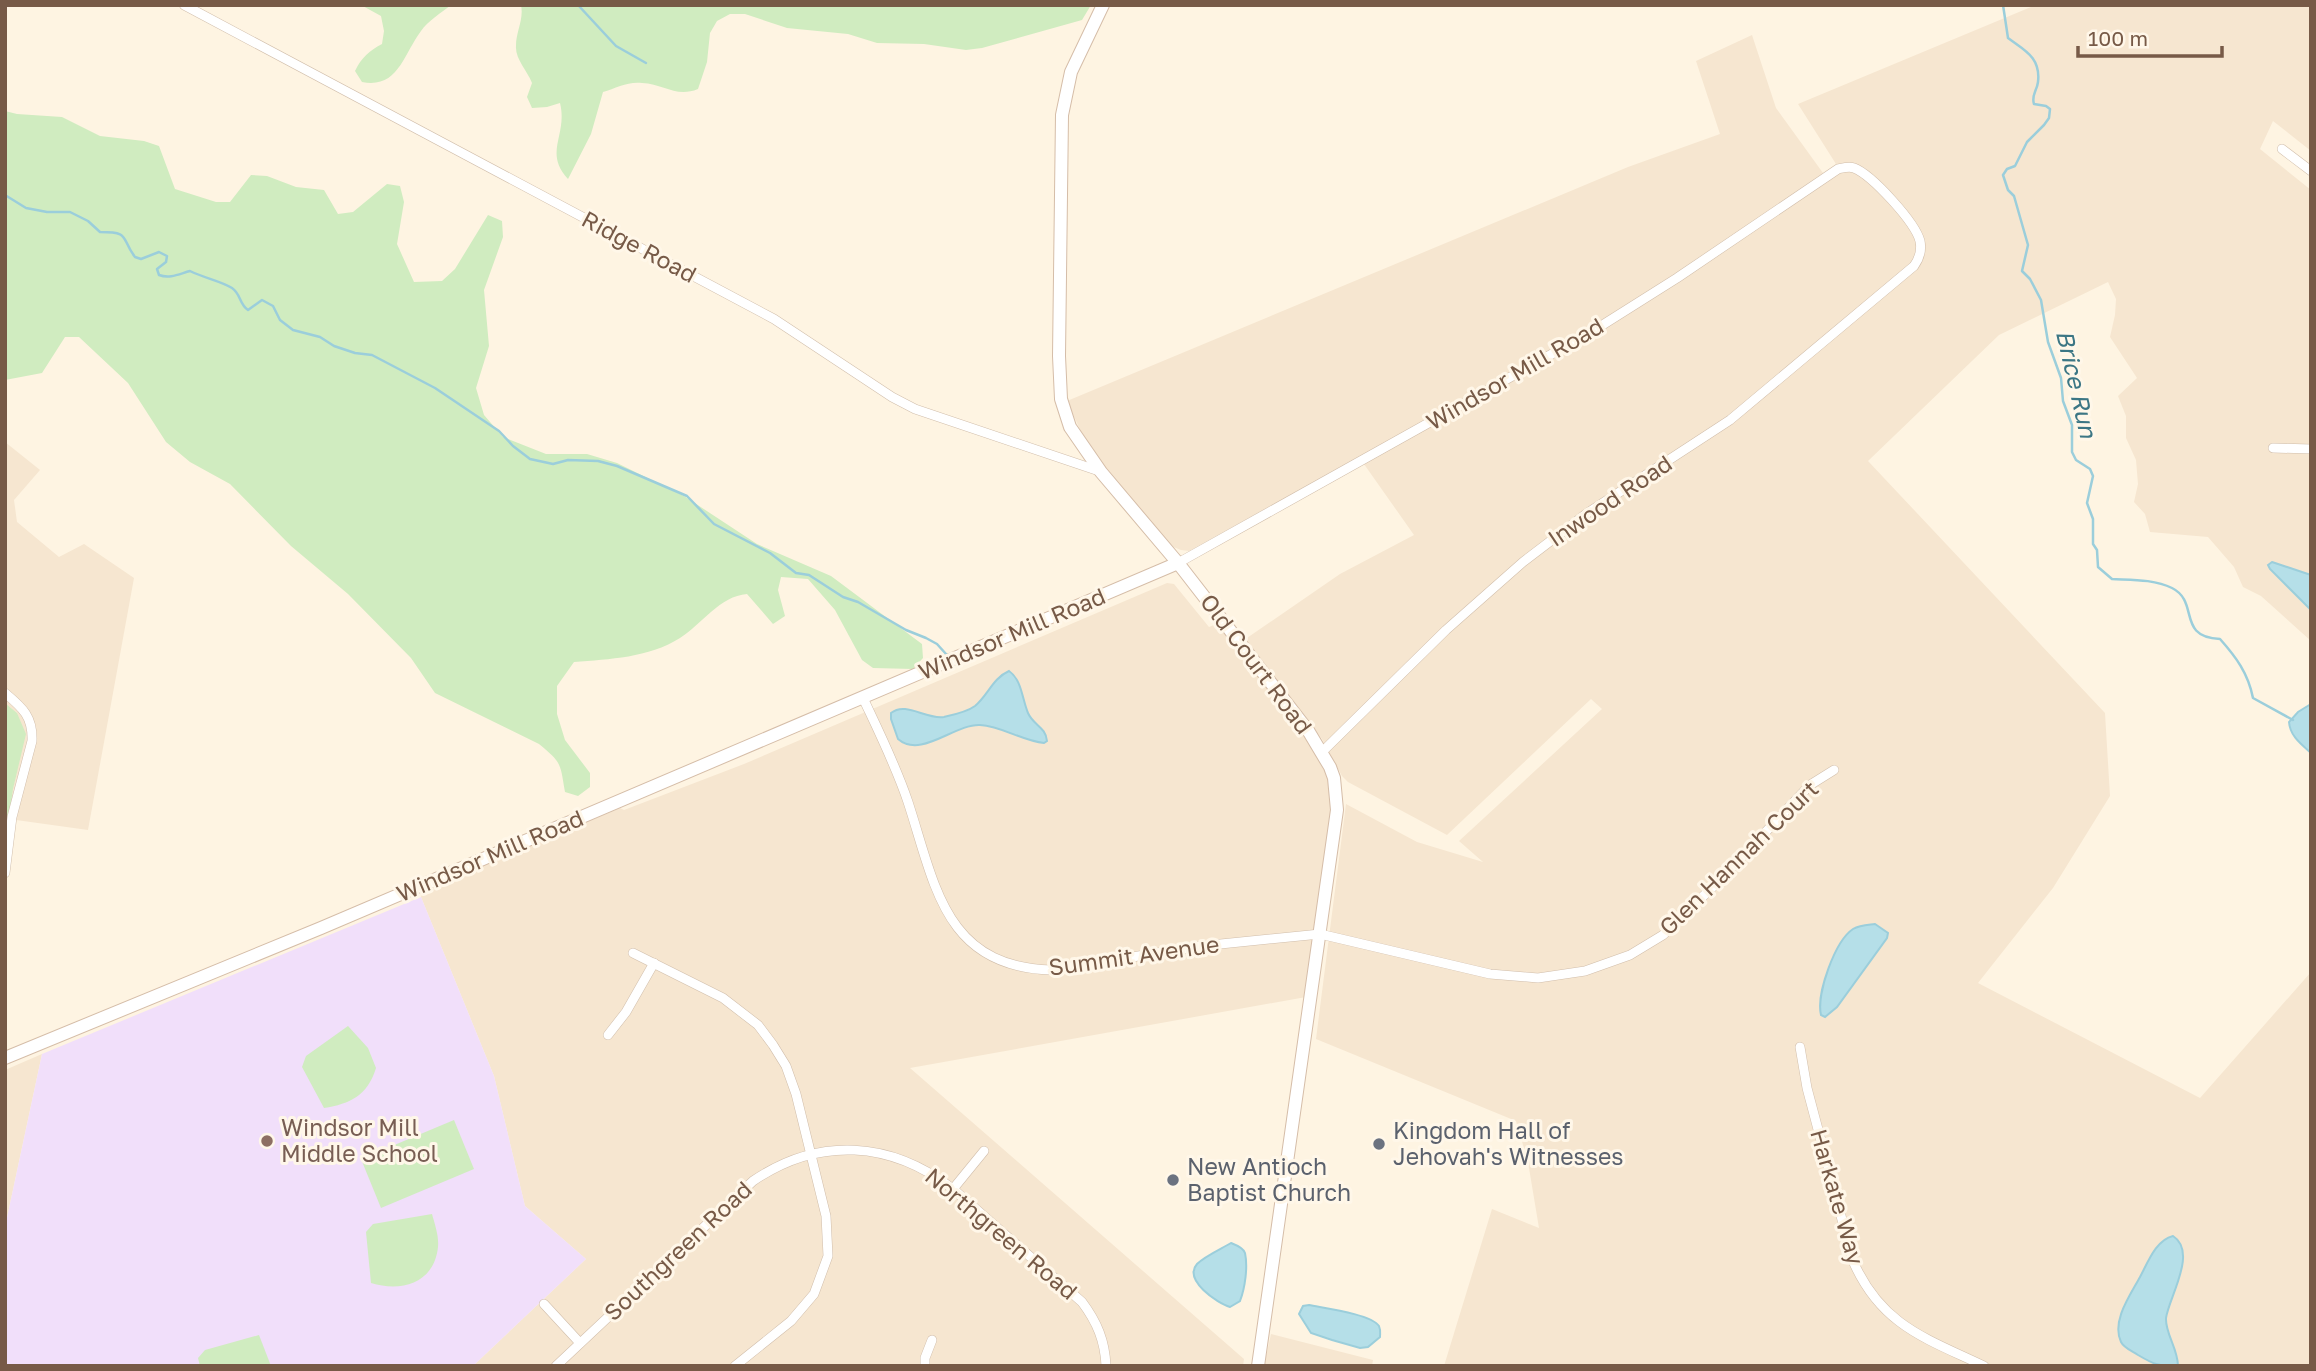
<svg xmlns="http://www.w3.org/2000/svg" width="2316" height="1371" font-family="'Golos Text',sans-serif">
	<style>
		.residential { fill: #f6e6d0 }
		.education { fill: #f1dffa }
		.green { fill: #d0ecc0 }
		.water { fill: #b5dfe8; stroke: #9bcedb; stroke-width: 2 }
		.lines { fill: none; stroke-linecap: round; stroke-linejoin: round }
		.stream { stroke: #9bcedb; stroke-width: 2.5 }
		.minor-casing { stroke: #d1beab; stroke-width: 10 }
		.secondary-casing { stroke: #d5bda8; stroke-width: 14 }
		.minor { stroke: #fff; stroke-width: 9 }
		.secondary { stroke: #fff; stroke-width: 12 }
		.education-dot { fill: #8d6e63; stroke: #fff7e9; stroke-width: 2.5 }
		.worship-dot { fill: #6b7280; stroke: #fff7e9; stroke-width: 2.5 }
		.labels { text-anchor: middle; stroke-width: 6; stroke-linejoin: round; paint-order: stroke }
		.street-label { font-size: 23px; fill: #775a47; stroke: #fff7e9 }
		.education-label { font-size: 23px; fill: #785e54; stroke: #fff7e9; text-anchor: start }
		.worship-label { font-size: 23px; fill: #5b616d; stroke: #fff7e9; text-anchor: start }
		.water-label { font-size: 24px; font-style: italic; fill: #3c7684; stroke: #fff7e9 }
	</style>
	<rect width="100%" height="100%" fill="#fef4e2"/>
	<!-- residential -->
	<g class="residential">
		<path d="M2036,5h275v146l-38,-30 -13,28 51,41v451l-50,-45 -18,-9 -9,-20 -26,-30 -58,-5 -5,-18 -11,-12 4,-18 -2,-24 -10,-22v-22l-8,-20 19,-18 -27,-41 5,-22 1,-16 -8,-17 -109,53 -131,126 237,252 5,83 -57,92 -75,95 222,115 111,-126v394h-867l48,-157 47,19 -11,-66 -12,-41 -200,-82 30,-235 71,38 66,20 -24,-21 143,-132 -11,-10 -144,136 -99,-53 -6,-6 -20,-37 -78,-99 96,-66 74,-39 -55,-78 -170,94 -8,-1 -10,-4 -66,-77 -23,-35 -15,-33 561,-234 92,-33 -24,-73 56,-26 24,73 47,65 13,-9 -38,-60z"/>
		<path d="M5,442l35,28 -26,30 3,22 42,35 25,-13 50,34 -46,252 -79,-11 8,-106 -12,-10z"/>
		<path d="M1167,583l7,1 35,43 10,-4 85,111 14,20 12,25 1,30 -25,188 -396,71 334,291 -1,7h-770l113,-107 -61,-53 -31,-130 -73,-179 2,-6 197,-83 4,2 120,-46z"/>
		<path d="M42,1054l-37,173v-157z"/>
		<path d="M1271,1334l102,26 -1,6h-108z"/>
	</g>
	<!-- education -->
	<path class="education" d="M421,897l73,179 31,130 61,53 -113,107h-468v-139l37,-173z"/>
	<!-- green -->
	<g class="green">
		<path d="M361,5h90c-10,8 -23,16 -30,26 -18,24 -23,58 -59,51l-7,-11c7,-14 14,-20 27,-27l2,-13 -3,-15z"/>
		<path d="M521,5h570l-9,15 -100,28 -16,2 -42,-6 -47,-1 -29,-9 -61,-6 -42,-14h-15l-13,7 -7,12 -3,29 -9,27c-22,9 -34,-5 -56,-6 -13,-2 -26,5 -39,9l-12,42 -23,45c-25,-27 0,-44 -8,-76l-13,4 -15,1 -5,-11 5,-14c-5,-13 -17,-24 -16,-37 0,-15 8,-26 5,-41z"/>
		<path d="M5,111l12,3 45,3 38,19 44,5 15,5 16,43 41,13h14l21,-27 16,1 29,11 28,3 14,24 15,-2 34,-28 13,2 4,16 -7,42 17,38 28,-1 13,-12 33,-54 14,6 1,16 -19,53 5,56 -13,42 8,27 19,22 43,17h41l30,9 67,33 73,48 74,32 91,68 1,14 -10,11 -40,-1 -11,-8 -27,-50 -27,-31 -27,-2 -3,13 7,26 -12,8 -26,-30c-27,2 -45,30 -67,44 -32,20 -70,21 -106,24l-17,24v28l8,26 25,33v14l-12,9 -13,-4c-5,-29 -3,-29 -26,-48l-104,-51 -24,-35 -63,-64 -57,-48 -61,-62 -40,-22 -24,-20 -38,-59 -49,-46h-14l-23,36 -37,7z"/>
		<path d="M5,703l12,10 9,21 -13,55 -8,58z"/>
		<path d="M348,1026l20,22 8,20c-8,27 -26,36 -52,40l-22,-41 4,-11z"/>
		<path d="M454,1120l20,49 -93,39 -20,-49z"/>
		<path d="M432,1214c3,11 7,22 6,33 -4,37 -37,45 -67,36l-5,-51 7,-8z"/>
		<path d="M259,1335l12,31h-71l-2,-8 7,-8z"/>
	</g>
	<!-- water -->
	<g class="water">
		<path d="M2272,562l39,13v35l-41,-41 -2,-4z"/>
		<path d="M1009,671c13,9 13,28 19,42 5,12 18,14 19,28l-3,2c-22,-2 -42,-17 -64,-18 -26,-1 -59,34 -82,14l-7,-20v-6c15,-12 35,7 53,4 9,-2 23,-5 31,-11 13,-11 18,-28 34,-35z"/>
		<path d="M2311,704v49c-10,-9 -21,-17 -22,-31l9,-10z"/>
		<path d="M1875,924l13,9 -1,5 -50,69 -12,10 -4,-2c-5,-21 14,-74 32,-86 7,-4 14,-4 22,-5z"/>
		<path d="M2173,1236c25,16 -4,61 -7,82 -1,15 12,31 12,48 -20,0 -23,-1 -40,-11 -6,-4 -14,-7 -17,-13 -10,-21 10,-48 19,-65 8,-15 16,-37 33,-41z"/>
		<path d="M1231,1243c5,2 12,4 14,10 3,14 0,35 -5,48l-10,6c-13,-4 -47,-27 -33,-43 8,-8 24,-15 34,-21z"/>
		<path d="M1309,1305c14,3 62,9 70,21 2,5 1,7 1,11l-12,10 -8,1 -28,-8 -21,-7 -12,-19 4,-8z"/>
	</g>
	<g class="lines">
		<!-- stream -->
		<g class="stream">
			<path d="M578,5l38,41 30,17"/>
			<path d="M2003,5l5,33c16,12 33,19 30,44 -1,9 -7,13 -4,22l12,2 4,3 -1,9 -5,7 -17,17 -12,24 -8,3 -4,6 5,15 6,6 14,49 -6,26 8,8 11,21 7,42 13,36 2,23 9,24v27l4,8 14,9 3,7 -6,27 6,16v25l4,6 1,17 14,12c19,1 42,0 60,9 28,14 4,49 48,51 16,18 28,34 33,59l40,22"/>
			<path d="M5,195l21,13 21,4h23l18,9 12,11c31,0 20,5 35,25l6,2 18,-7 8,4 -1,6 -9,7 2,6c11,4 20,-1 31,-4 14,7 31,10 42,17 9,6 7,16 16,22l14,-10 11,6 7,14 13,10 27,7 14,9 21,7 17,2 63,33 64,43 14,15 17,13 23,5 15,-4 30,1 19,5 70,30 27,28 56,29 26,20 13,2 34,22 15,5 48,28 20,8 11,6 9,10"/>
		</g>
		<!-- minor casing -->
		<g class="minor-casing">
			<g id="minor">
				<path d="M184,5l590,314 118,78 23,12 184,62"/>
				<path d="M2282,149l29,22"/>
				<path d="M2273,448l38,1"/>
				<path d="M1178,563l415,-232 84,-53 161,-109c5,-1 11,-3 16,-1 18,7 61,54 66,73 2,10 -1,18 -6,25l-184,154 -144,94 -63,48 -77,68 -124,122"/>
				<path d="M5,693c18,15 28,24 27,48l-20,76 -7,56"/>
				<path d="M863,698c16,34 33,68 45,104 27,82 36,165 143,168l150,-24 119,-12 170,40 48,4 47,-7 45,-16 33,-20 60,-58 87,-92 24,-15"/>
				<path d="M633,953l90,45 35,27 15,20 13,21 10,28 30,122 2,40 -14,38 -23,27 -56,45"/>
				<path d="M608,1035l18,-23 28,-49"/>
				<path d="M1800,1047l7,41 46,173c28,64 72,77 131,105"/>
				<path d="M953,1189l31,-38"/>
				<path d="M544,1304l36,39"/>
				<path d="M556,1366l197,-185c66,-45 138,-40 200,8l129,113c15,20 23,39 24,64"/>
				<path d="M925,1366v-8l7,-18"/>
			</g>
		</g>
		<!-- secondary casing -->
		<g class="secondary-casing">
			<g id="secondary">
				<path d="M1103,5l-32,67 -9,43 -3,241 2,43 9,28 31,45 77,91 131,169 21,35 4,11 3,32 -79,556"/>
				<path d="M5,1058l316,-130 857,-365"/>
			</g>
		</g>
		<!-- minor -->
		<use href="#minor" class="minor"/>
		<!-- secondary -->
		<use href="#secondary" class="secondary"/>
	</g>
	<!-- markers -->
	<circle class="education-dot" cx="267" cy="1141" r="7"/>
	<g class="worship-dot">
		<circle cx="1379" cy="1144" r="7"/>
		<circle cx="1173" cy="1180" r="7"/>
	</g>
	<g class="labels">
		<!-- street labels -->
		<g class="street-label">
			<text transform="translate(639 247) rotate(28)" y="8">Ridge Road</text>
			<text transform="translate(1515 374) rotate(-30)" y="8">Windsor Mill Road</text>
			<text transform="translate(1610 501) rotate(-34)" y="8">Inwood Road</text>
			<text transform="translate(1012 634) rotate(-23)" y="8">Windsor Mill Road</text>
			<text transform="translate(1256 664) rotate(53)" y="8">Old Court Road</text>
			<text transform="translate(490 856) rotate(-23)" y="8">Windsor Mill Road</text>
			<text transform="translate(1739 858) rotate(-44)" y="8">Glen Hannah Court</text>
			<text transform="translate(1134 956) rotate(-8)" y="8">Summit Avenue</text>
			<text transform="translate(1837 1197) rotate(74)" y="8">Harkate Way</text>
			<text transform="translate(1001 1234) rotate(40)" y="8">Northgreen Road</text>
			<text transform="translate(678 1251) rotate(-43)" y="8">Southgreen Road</text>
		</g>
		<!-- education labels -->
		<g class="education-label">
			<text x="281" y="1136">Windsor Mill<tspan x="281" dy="26">Middle School</tspan></text>
		</g>
		<!-- worship labels -->
		<g class="worship-label">
			<text x="1393" y="1139">Kingdom Hall of<tspan x="1393" dy="26">Jehovah's Witnesses</tspan></text>
			<text x="1187" y="1175">New Antioch<tspan x="1187" dy="26">Baptist Church</tspan></text>
		</g>
		<!-- water labels -->
		<g class="water-label">
			<text transform="translate(2076 384) rotate(77)" y="8">Brice Run</text>
		</g>
	</g>
	<!-- border -->
	<rect width="2316" height="1371" fill="none" stroke="#775a47" stroke-width="14"/>
	<!-- scale -->
	<path d="M2078 46v10h144v-10" fill="none" stroke="#775a47" stroke-width="3.5"/>
	<text x="2088" y="46" font-size="21" fill="#775a47" stroke="#fff7e9" stroke-width="5" paint-order="stroke">100 m</text>
</svg>
